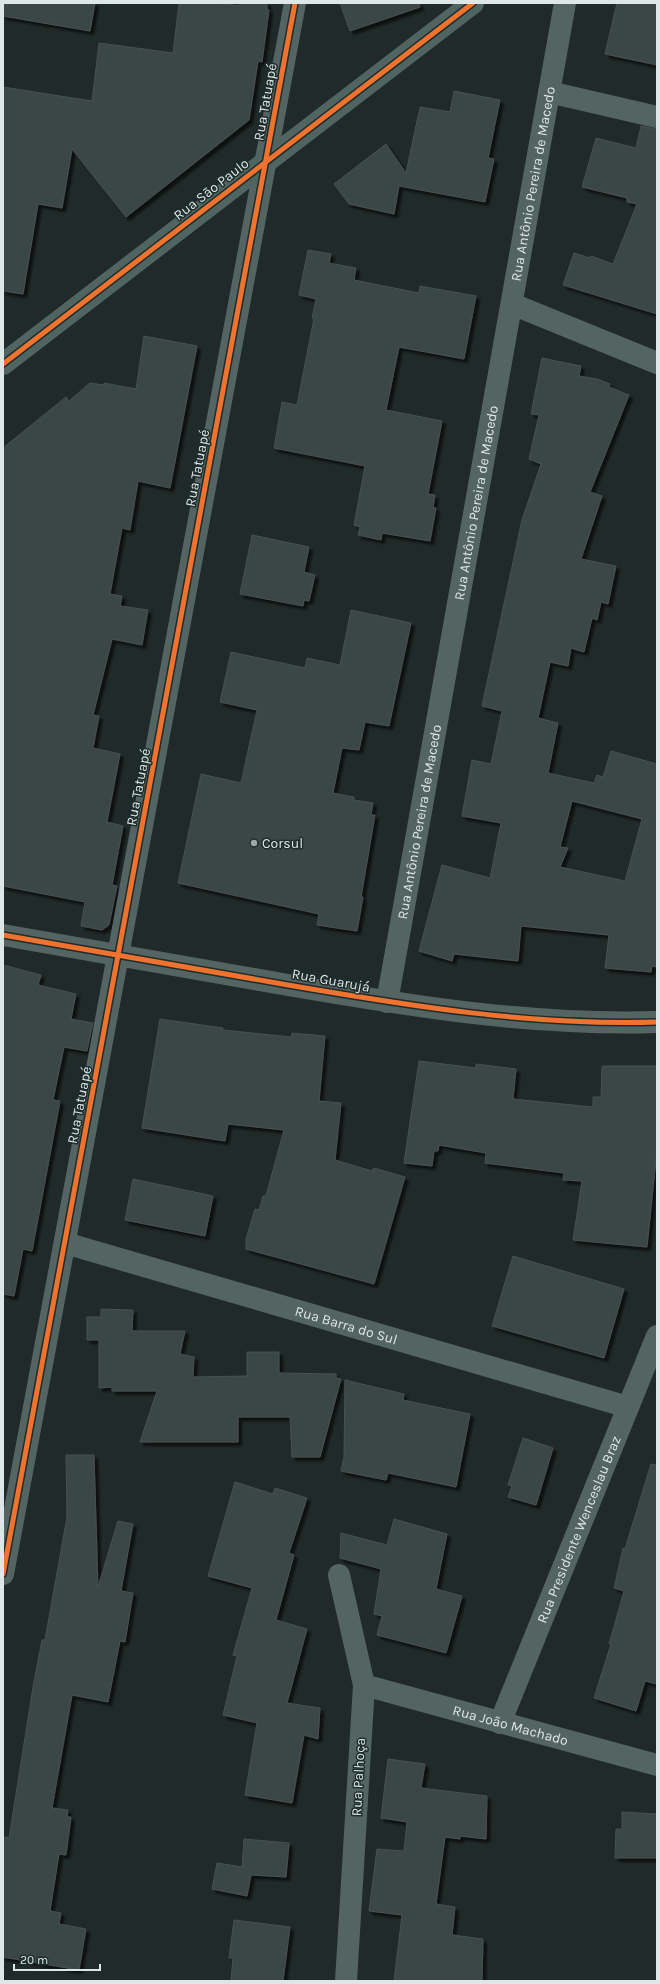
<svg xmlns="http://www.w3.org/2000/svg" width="660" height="1984" font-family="Karla,sans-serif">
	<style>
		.building { fill: #3a4746; stroke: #495150; fill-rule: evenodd; filter: url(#shadow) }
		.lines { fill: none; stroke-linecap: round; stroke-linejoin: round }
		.minor { stroke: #536462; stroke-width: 22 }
		.tertiary { stroke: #536462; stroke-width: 22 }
		.primary { stroke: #506462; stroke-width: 22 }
		.cycleway-casing { stroke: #1d2d2b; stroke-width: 8 }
		.cycleway { stroke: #ef722f; stroke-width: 5 }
		.poi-dot { fill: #9ba5a3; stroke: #1d2d2b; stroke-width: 1.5 }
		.labels { text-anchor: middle; stroke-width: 3; stroke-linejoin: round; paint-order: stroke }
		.street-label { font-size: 14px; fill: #dde7e5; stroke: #1d2d2b }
		.poi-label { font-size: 14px; fill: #dde7e5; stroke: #1d2d2b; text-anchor: start }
	</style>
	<defs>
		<filter id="shadow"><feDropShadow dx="3.5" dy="3.5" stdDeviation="1" flood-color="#0009"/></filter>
	</defs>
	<rect width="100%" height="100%" fill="#202a28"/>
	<!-- building -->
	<g class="building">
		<path d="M3,3h92l-5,28 -87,-15z"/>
		<path d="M179,3h40l20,3 1,-3h27v6l2,1 -7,52 -4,-1 -9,59 -123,97 -54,-68 -10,59 -24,-4 -15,90 -20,-3v-204l89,14 7,-58 74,10z"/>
		<path d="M340,3h79l1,4 -70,24z"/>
		<path d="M617,3h40v62l-52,-11z"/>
		<path d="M454,91l46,9 -12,58 6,1 -9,43 -86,-16 -5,28 -45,-10 -15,-20 52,-40 20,29 14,-66 30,5z"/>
		<path d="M641,126l16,3v185l-94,-29 11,-32 16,5 1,-2 22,8 24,-60 -10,-2v-4l-45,-11 14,-49 40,10z"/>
		<path d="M308,250l23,4 -2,9 27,5 -2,12 65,13 1,-7 56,10 -12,63 -65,-12 -13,63 56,11 -14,73 7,1 -2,13h3l-6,33 -48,-8 -1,7 -23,-5 2,-8 -6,-2 11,-59 -91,-18 8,-46 15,3 17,-87h-2l4,-19 -17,-4z"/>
		<path d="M144,336l53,10 -27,142 -32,-7 -8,49 -8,-2 -12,66 12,2 -2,10 28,4 -6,35 -30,-6 -19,76 6,1 -6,32 27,6 -13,68 16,4 -11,59 5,1 -8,39 -7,5 -21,-4 4,-24 -82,-16v-438l63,-51 3,4 21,-18 14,2v-2l32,6z"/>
		<path d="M542,358l39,8 -2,10 18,3 13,5 -1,3 20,8 -39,97 12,4 -21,63 35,7 -8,38 -7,-2 -4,18 -5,-2 -8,34 -13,-4 -3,18 -18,-4 -12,56 20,5 -10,50 46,10 3,-8 6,2 8,-26 46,13v203l-5,-1 -1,6 -46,-4 4,-33 -88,-9 -3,35 -64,-7 -2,7 -33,-10 23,-86 48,13 11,-55 -39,-7 10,-56 19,4 11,-53 -20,-5 40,-186 19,-56 -12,-5 10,-44 -8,-1zM572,801l70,18 -17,62 -65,-14 8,-19 -8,-1z"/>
		<path d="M252,535l57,12 -5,25 11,3 -6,26 -5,-1 -1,6 -63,-12z"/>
		<path d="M351,610l60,13 -22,103 -24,-4 -6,28 -17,-2 -9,45 21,4v3l19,3 -2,12h4l-14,82h2l-6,34 -40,-6 2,-11 -141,-31 23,-109 40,9 16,-73 -37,-8 11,-50 74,16 2,-10 33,7z"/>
		<path d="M3,965l38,10 -3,10 38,9 -5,25 22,4 -6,28 -23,-4 -11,53 7,1 -28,150 -9,-2 -9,47 -11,-2z"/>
		<path d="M160,1019l63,9v2l68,7 1,-4 33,3 -6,65 22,2 -6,57 37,11 2,-3 31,9 -31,107 -128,-35v-10l9,-30 4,1 4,-14h3l18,-66 -56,-6 -3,17 -83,-13z"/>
		<path d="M419,1061l57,7v-4l40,5 -3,30 80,8v-10h8l1,-31h55v83l-10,98 -74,-7 9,-59 -19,-1 1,-7 -79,-10 1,-10 -47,-8 -1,6h-4l-2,15 -28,-3z"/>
		<path d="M133,1179l80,17 -8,40 -80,-16z"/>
		<path d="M513,1256l111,33 -20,69 -112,-32z"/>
		<path d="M101,1309l32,1 -1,21h53l-5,23 14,3 -1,20 54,-1v-24h32v21l57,1v4l5,1 -21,78h-28l-2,-40h-52v25h-98l17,-51h-45v-4l-13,1v-48h-12v-23h14z"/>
		<path d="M345,1380l59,14 -1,6 67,14 -14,73 -68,-14 -2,7 -45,-9 3,-14z"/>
		<path d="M523,1438l30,10 -17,57 -28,-8 4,-11 -4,-1z"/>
		<path d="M66,1455h28l4,132 20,-66 15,3 -12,67 12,2 -8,49 -5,-1 -12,61 -36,-7 -20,113 16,2 -1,7h4l-5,38 -7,-1 -9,57 11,2 -2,11 27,5 -7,41 -76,-13v-120l6,1 24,-151 9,-47h3l22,-123z"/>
		<path d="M651,1464l6,1v219l-12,-3 -9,30 -42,-13 17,-54h-2l15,-53 -10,-3 9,-40 2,1z"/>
		<path d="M235,1482l38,12 2,-6 32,10 -18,55 5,2 -18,65 31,9 -20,74 33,5 -2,31 -14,-4 -12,68 -47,-8 12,-72 -34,-8 14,-59 -4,-1 19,-67 -44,-12z"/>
		<path d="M394,1519l53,15 -11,55 26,7 -16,57 -69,-18 5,-19 -8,-2 7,-45 -41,-11 1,-25 46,12z"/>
		<path d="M388,1759l37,5 -4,24 66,8 -1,43 -26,-3v3l-15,-2 -9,67 19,3 -3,28 31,4 -1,42h-88l8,-66 -33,-4 8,-62 27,2 3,-29 -26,-4z"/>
		<path d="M622,1812l35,2v44h-42l1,-29h6z"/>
		<path d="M244,1839l45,4 -3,34 -35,-2 -4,21 -35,-7 5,-26 25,4z"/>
		<path d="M234,1920l56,7 -7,54h-52l2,-23h-4z"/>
	</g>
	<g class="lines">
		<!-- minor -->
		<g class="minor">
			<path d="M549,92l108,25"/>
			<path d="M512,304l145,59"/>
			<path id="s1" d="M387,1002l178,-999"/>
			<path id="s2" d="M65,1243l563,164"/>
			<path d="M3,1574l292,-1571"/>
			<path d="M339,1575l25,110 -18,296"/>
			<path id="s3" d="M364,1685l293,80"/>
			<path id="s4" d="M500,1723l157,-387"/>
		</g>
		<!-- tertiary -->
		<path class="tertiary" d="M3,935c95,17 190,34 285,50 122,21 245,41 369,37"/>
		<!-- primary -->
		<path class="primary" d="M3,364l470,-361"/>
		<!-- cycleway casing -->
		<g class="cycleway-casing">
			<g id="cycleway">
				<path d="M3,364l470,-361"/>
				<path d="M3,935c95,17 190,34 285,50 122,21 245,41 369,37"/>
				<path d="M3,1574l292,-1571"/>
			</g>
		</g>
		<!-- cycleway -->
		<use href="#cycleway" class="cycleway"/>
	</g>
	<!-- markers -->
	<circle class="poi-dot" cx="254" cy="843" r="4"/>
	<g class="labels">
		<!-- street labels -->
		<g class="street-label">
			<text transform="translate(265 102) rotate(-80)" y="5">Rua Tatuapé</text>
			<text dy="5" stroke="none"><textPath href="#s1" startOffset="831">Rua Antônio Pereira de Macedo</textPath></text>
			<text transform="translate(211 189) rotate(-38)" y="5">Rua São Paulo</text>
			<text transform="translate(197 468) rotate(-79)" y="5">Rua Tatuapé</text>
			<text dy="5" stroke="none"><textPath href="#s1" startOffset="507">Rua Antônio Pereira de Macedo</textPath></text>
			<text transform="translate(138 787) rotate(-79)" y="5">Rua Tatuapé</text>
			<text dy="5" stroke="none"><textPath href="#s1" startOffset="183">Rua Antônio Pereira de Macedo</textPath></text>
			<text transform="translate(331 980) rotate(10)" y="5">Rua Guarujá</text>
			<text transform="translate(79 1105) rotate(-79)" y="5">Rua Tatuapé</text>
			<text dy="5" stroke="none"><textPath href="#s2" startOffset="293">Rua Barra do Sul</textPath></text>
			<text dy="5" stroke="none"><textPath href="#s4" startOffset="209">Rua Presidente Wenceslau Braz</textPath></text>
			<text dy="5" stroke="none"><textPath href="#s3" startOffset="152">Rua João Machado</textPath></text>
			<text transform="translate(358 1777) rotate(-87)" y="5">Rua Palhoça</text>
		</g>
		<!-- poi labels -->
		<g class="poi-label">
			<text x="262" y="848">Corsul</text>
		</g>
	</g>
	<!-- border -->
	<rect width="660" height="1984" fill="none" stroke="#dde7e5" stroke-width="8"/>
	<!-- scale -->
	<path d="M14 1964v6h86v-6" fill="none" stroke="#dde7e5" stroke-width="2"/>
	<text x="20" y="1964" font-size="12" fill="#dde7e5" stroke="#1d2d2b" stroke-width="3" paint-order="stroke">20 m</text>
</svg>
